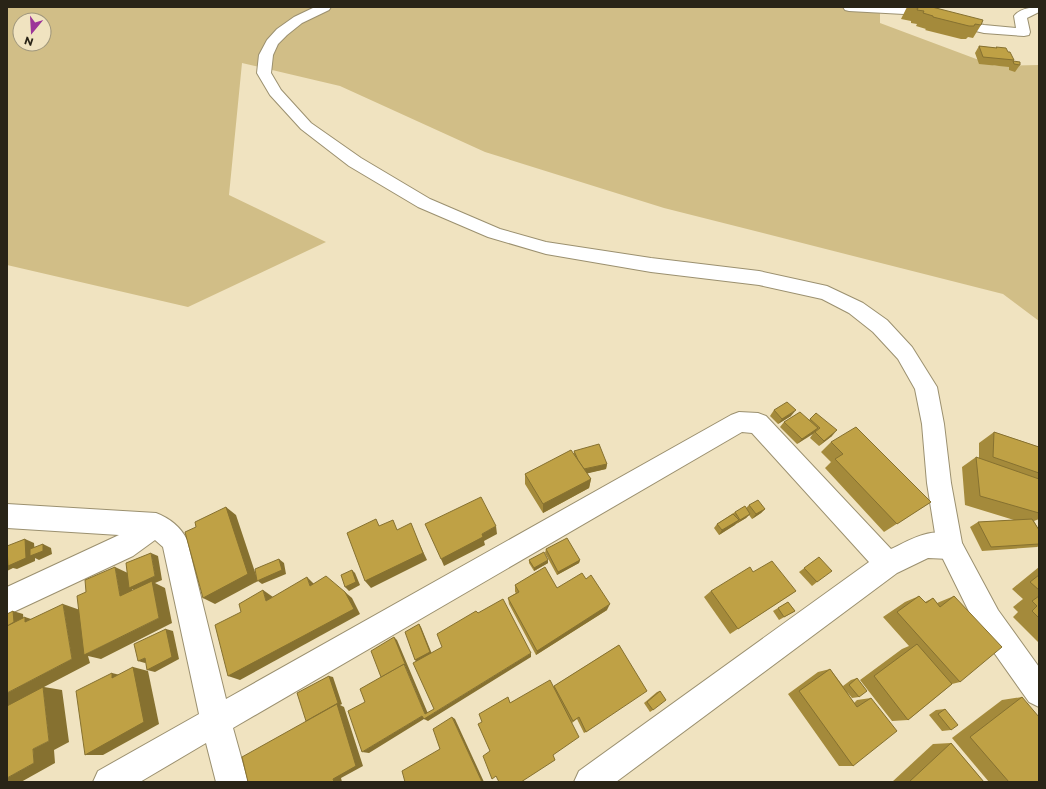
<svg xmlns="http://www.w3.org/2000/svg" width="1046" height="789" font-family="Montserrat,sans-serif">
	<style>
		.green { fill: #d1be87; fill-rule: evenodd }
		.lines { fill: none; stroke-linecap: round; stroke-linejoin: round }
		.minor-casing { stroke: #9b906f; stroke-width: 2 }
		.tertiary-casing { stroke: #9b906f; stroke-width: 2 }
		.minor { fill: #fff; fill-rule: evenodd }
		.tertiary { fill: #fff; fill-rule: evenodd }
		.wall { fill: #a48a3b }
		.shaded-wall { fill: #867130 }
		.building { fill: #bfa145; stroke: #867130 }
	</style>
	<rect width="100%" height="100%" fill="#f0e3c0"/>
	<!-- green -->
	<path class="green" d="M7,7h873v16l115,43 44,-1v256l-36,-27 -339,-86 -179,-56 -145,-66 -98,-23 -13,132 97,47 -138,65 -181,-42zM20,20h24v24h-24z"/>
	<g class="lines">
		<!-- minor casing -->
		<g class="minor-casing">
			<g id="minor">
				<path d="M843,7h64l77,18 32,3 -2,-12c5,-7 17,-9 25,-9v5l-12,6 3,14 -1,3 -5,1 -40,-3 -80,-19 -55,-3 -4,-1z"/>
				<path d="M739,412l19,1 8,3 125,133c25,-12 41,-23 68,-12l4,9 -4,9 -9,4 -22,-1 -31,15 -281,209h-42l5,-11 290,-209 -117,-129 -10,-1 -509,296 15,54h-32l-10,-39 -66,39h-47l5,-11 101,-57 -36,-167 -8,-7 -22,16 -126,59v-28l112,-52 -112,-7v-24l149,9c13,5 25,14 31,27l39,159 505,-284z"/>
			</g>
		</g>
		<!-- tertiary casing -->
		<g class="tertiary-casing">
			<path id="tertiary" d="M315,7h16l-2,3 -27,13 -15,12 -9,9 -5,11 -2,18 10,17 30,33 50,35 69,41 70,30 46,13 105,16 108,13 68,15 36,17 24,17 25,27 25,40 7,37 7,59 11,60 36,67 41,57v40l-10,-5 -51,-72 -37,-75 -4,-9 -10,-63 -5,-59 -7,-35 -17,-30 -25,-27 -24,-19 -27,-14 -63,-14 -108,-13 -105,-18 -58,-17 -70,-30 -69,-41 -48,-37 -31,-34 -13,-22 2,-18 8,-15 10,-11 17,-12z"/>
		</g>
		<!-- minor -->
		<use href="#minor" class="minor"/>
		<!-- tertiary -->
		<use href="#tertiary" class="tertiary"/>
	</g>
	<!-- wall -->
	<g class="wall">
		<path d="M907,7h25l49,18 -8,13 -5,-1 -2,2h-5l-36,-9 1,-1 -10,-3 1,-2 -6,-1v-2l-10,-2z"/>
		<path d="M979,46l17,2v-1l12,5 6,8v1l6,4 -5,7 -6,-2v-3l-30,-3 -4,-11z"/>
		<path d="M774,410l17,6 -13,8 -8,-8z"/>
		<path d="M816,413l16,23 -13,10 -9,-8 4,-6 -17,12 -17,-17 4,-5 25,-2z"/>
		<path d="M994,432l45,15v72l-5,2 5,9v16l-2,1 -55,4 -12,-24 8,-5 36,-2 -49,-15 -3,-38 14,-10 3,1v-15z"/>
		<path d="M831,442l100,60 -47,30 -59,-64 6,-6 -10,-10z"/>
		<path d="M574,451l33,13 -1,5 -19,4 4,6 -2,9 -46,25 -18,-29v-10l49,-20z"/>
		<path d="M749,505l16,4 -4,4 -9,6 -3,-4 -3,3 -10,6 -17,11 -5,-7 3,-4 18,-12 11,-4z"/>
		<path d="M546,549l34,11 -1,3 -22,12 -12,-22z"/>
		<path d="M529,560h19v3l-14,8 -5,-8z"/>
		<path d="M814,561l3,21 -5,4 -13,-14z"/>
		<path d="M1039,567v76l-26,-26 5,-5 -5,-5 10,-8 -11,-10z"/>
		<path d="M753,572l43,19 -66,43 -26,-37 7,-6z"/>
		<path d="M515,585l42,3 50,22 -71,45 -27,-51 -1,-6 8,-5 -1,-1z"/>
		<path d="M919,596l6,6 8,-4 4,5 17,-7 6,86 -8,2 -44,36 -16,1 -32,-41 42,-31 7,-3 -26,-29 22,-15z"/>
		<path d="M788,602l7,9 -16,9 -6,-9z"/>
		<path d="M619,645l-33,87 -2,1 -7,-14 -5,4 -82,28 -8,-29 28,-19 44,-16v-1z"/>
		<path d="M830,669l13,17 8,-6 6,-2 2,19 -7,1 -5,-6 7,11 3,-3 14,-2 -18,68h-14l-51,-72 30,-22z"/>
		<path d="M660,691l-7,19 -3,2 -6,-9 13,-11z"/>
		<path d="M1022,697l17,85h-50l-37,-44 50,-38z"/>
		<path d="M945,709l6,21 -9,1 -13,-16 7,-5z"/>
		<path d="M951,743l33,39h-92l41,-38z"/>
	</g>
	<!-- shaded-wall -->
	<g class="shaded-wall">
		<path d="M796,410l-5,6 -13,8 4,-5z"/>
		<path d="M818,428l-5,6 -16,10 5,-5z"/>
		<path d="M837,430l-5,6 -13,10 5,-5z"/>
		<path d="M607,464l-1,5 -25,6 1,-5z"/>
		<path d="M591,479l-2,9 -46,25v-9z"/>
		<path d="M226,507l10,8 22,66 21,-22 5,4 2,11 -24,10 -4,-3 -43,23 -12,-6z"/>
		<path d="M765,509l-4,4 -9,6 4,-5z"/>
		<path d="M750,514l-4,4 -10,6 4,-4z"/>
		<path d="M739,520l-4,5 -16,10 3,-5z"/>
		<path d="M496,526l1,8 -13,7 1,4 -41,21 -3,-7 41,-25z"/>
		<path d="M414,532l13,28 -56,28 -6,-7z"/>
		<path d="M25,539l9,4 1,11 8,-10 8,4 1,6 -13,6 -4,-2v3l-18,8 -4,-1 -6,3v-26l3,1z"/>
		<path d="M151,553l7,3 4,24 -7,3 10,5 7,35 -71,36 -13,-3 2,7 -46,24 18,3 7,52 -15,8 1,13 -34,19h-14v-4l27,-15 -1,-14 16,-8 -6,-53 -36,19v-14l65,-34 -9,-55 17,6 8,43 71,-35 -7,-34 -15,7 -5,-2 3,13 -15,-6 -5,-29 15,7 2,12 23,-10z"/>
		<path d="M548,560v3l-14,8v-3z"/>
		<path d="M580,560l-1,3 -22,12 1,-3z"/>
		<path d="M352,570l3,3 5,12 -11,6 -4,-4z"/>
		<path d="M307,577l7,7 -4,2z"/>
		<path d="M263,590l10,7 -7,4z"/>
		<path d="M345,592l7,6 8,16 -120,66 -12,-4z"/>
		<path d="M610,604l-3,6 -71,45 1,-4z"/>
		<path d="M13,611l10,3 2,18 -18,8z"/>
		<path d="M25,617l18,6 -18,-1z"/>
		<path d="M419,624l2,3 11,27 -15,8 -2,-2z"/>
		<path d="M166,629l7,2 6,28 -24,13 -8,-2z"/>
		<path d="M394,637l3,3 32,76 102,-63v4l-103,64 -4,-2 -55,34 -7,-1 60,-36 3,-2 -20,-48z"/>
		<path d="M145,658l7,2 -7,3 -7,-2z"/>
		<path d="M133,667l15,4 11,53 -56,31h-18z"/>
		<path d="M112,673l16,4 -16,1z"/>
		<path d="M329,676l4,1 9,27 -2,1 4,2 19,59 -22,12 1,4h-8l-23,-60z"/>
		<path d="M452,717l3,2 29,63h-2z"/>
	</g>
	<!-- building -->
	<g class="building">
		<path d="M913,7h19l51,13 -2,5 -6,-1 -1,2h-5l-36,-9v-1l-10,-3 1,-2 -7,-1 1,-2z"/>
		<path d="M979,46l18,2 -1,-1 10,1 2,4h2l4,8 -31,-3z"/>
		<path d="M1013,61l7,1v3l-6,-1z"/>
		<path d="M787,402l9,8 -14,9 -8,-9z"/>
		<path d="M800,412l18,16 -16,11 -18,-17z"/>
		<path d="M816,413l21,17 -13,11 -9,-9 5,-4 -10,-9z"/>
		<path d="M856,427l75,75 -34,22 -62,-65 8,-5 -12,-12z"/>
		<path d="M994,432l45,15v26l-46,-16z"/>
		<path d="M599,444l8,20 -23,5 -6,-9 -4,-9z"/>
		<path d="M571,450l20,29 -48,25 -18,-30z"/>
		<path d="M976,457l63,22v34l-59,-17z"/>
		<path d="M481,497l15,29 -14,8 1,3 -42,22 -16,-35z"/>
		<path d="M758,500l7,9 -9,5 -7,-9z"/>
		<path d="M745,506l5,8 -10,6 -5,-8z"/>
		<path d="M226,507l22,67 -45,24 -18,-66 11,-5 -1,-5z"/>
		<path d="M733,514l6,6 -17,10 -5,-6z"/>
		<path d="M376,519l3,7 14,-6 4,10 14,-7 12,30 -58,28 -18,-48z"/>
		<path d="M1032,519l7,11v14l-48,3 -13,-25z"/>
		<path d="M567,538l13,22 -22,12 -12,-23z"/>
		<path d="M25,539l1,19 -18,8 -1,-20z"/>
		<path d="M43,544v7l-13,5v-7z"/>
		<path d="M544,552l4,8 -14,8 -5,-8z"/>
		<path d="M151,553l4,23 -26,12 -3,-25z"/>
		<path d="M819,557l13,14 -15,11 -13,-14z"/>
		<path d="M279,559l3,11 -25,11 -2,-12z"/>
		<path d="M772,561l24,30 -58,38 -27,-38 39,-24 3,5z"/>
		<path d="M115,567l5,29 32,-15 7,37 -75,37 -7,-59 9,-4 -1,-12z"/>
		<path d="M545,567l12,21 25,-15 4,6 5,-4 19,29 -73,47 -29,-53 11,-6 -4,-7z"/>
		<path d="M352,570l4,12 -11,5 -4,-12z"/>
		<path d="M1039,575v15l-9,-8z"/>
		<path d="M326,576l19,16 9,17 -126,67 -13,-51 26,-13 -2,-8 24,-14 3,11 41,-24 3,9z"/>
		<path d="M919,596l7,7 7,-5 7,9 14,-11 48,51 -42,35 -63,-70z"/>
		<path d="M1039,596v22l-7,-7 5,-5 -5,-5z"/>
		<path d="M503,599l28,54 -107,66 -2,-3 -60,36 -14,-41 17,-9 -5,-13 44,-25 21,50 9,-5 -21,-46 29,-16 -5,-13 39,-23 2,2z"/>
		<path d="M788,602l7,9 -11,6 -6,-9z"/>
		<path d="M63,604l9,55 -65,34v-67l18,-9v5z"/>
		<path d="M13,611l1,11 -7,4v-12z"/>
		<path d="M419,624l11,28 -15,8 -10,-28z"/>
		<path d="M166,629l6,28 -25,13 -2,-12 -7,3 -4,-17z"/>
		<path d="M394,637l12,29 -2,-2 -23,13 -10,-26z"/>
		<path d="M917,644l35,40 -44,36 -34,-44z"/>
		<path d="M619,645l28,46 -61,41 -7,-15 -6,4 -19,-35z"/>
		<path d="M133,667l11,55 -59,33 -9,-64 36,-18v5z"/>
		<path d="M830,669l27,38 14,-9 26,33 -44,35 -54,-75z"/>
		<path d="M329,676l9,27 -32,18 -9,-28z"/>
		<path d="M857,678l10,13 -8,6 -10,-12z"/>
		<path d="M550,680l29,57 -26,18 2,5 -34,22h-22l-3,-6 -4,3 -9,-23 7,-5 -12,-27 4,-2 -3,-8 29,-17 2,6z"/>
		<path d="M43,687l6,54 -16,8 1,14 -27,15v-72z"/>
		<path d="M660,691l6,9 -13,10 -6,-8z"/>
		<path d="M1022,697l17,20v65h-30l-39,-45z"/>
		<path d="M337,704l19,62 -23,13 1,3h-86l-6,-25z"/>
		<path d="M945,709l13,16 -7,5 -13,-16z"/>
		<path d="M452,717l30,65h-77l-3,-11 38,-22 -7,-20z"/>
		<path d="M951,743l33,39h-75z"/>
	</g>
	<!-- border -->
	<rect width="1046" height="789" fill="none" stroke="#292417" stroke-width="16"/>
	<!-- north arrow -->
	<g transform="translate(32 32) rotate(198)"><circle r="19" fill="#f0e3c0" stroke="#a0977c"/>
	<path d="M0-3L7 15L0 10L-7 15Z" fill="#9c3599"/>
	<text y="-6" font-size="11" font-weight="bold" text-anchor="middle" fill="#292417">N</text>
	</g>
</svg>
